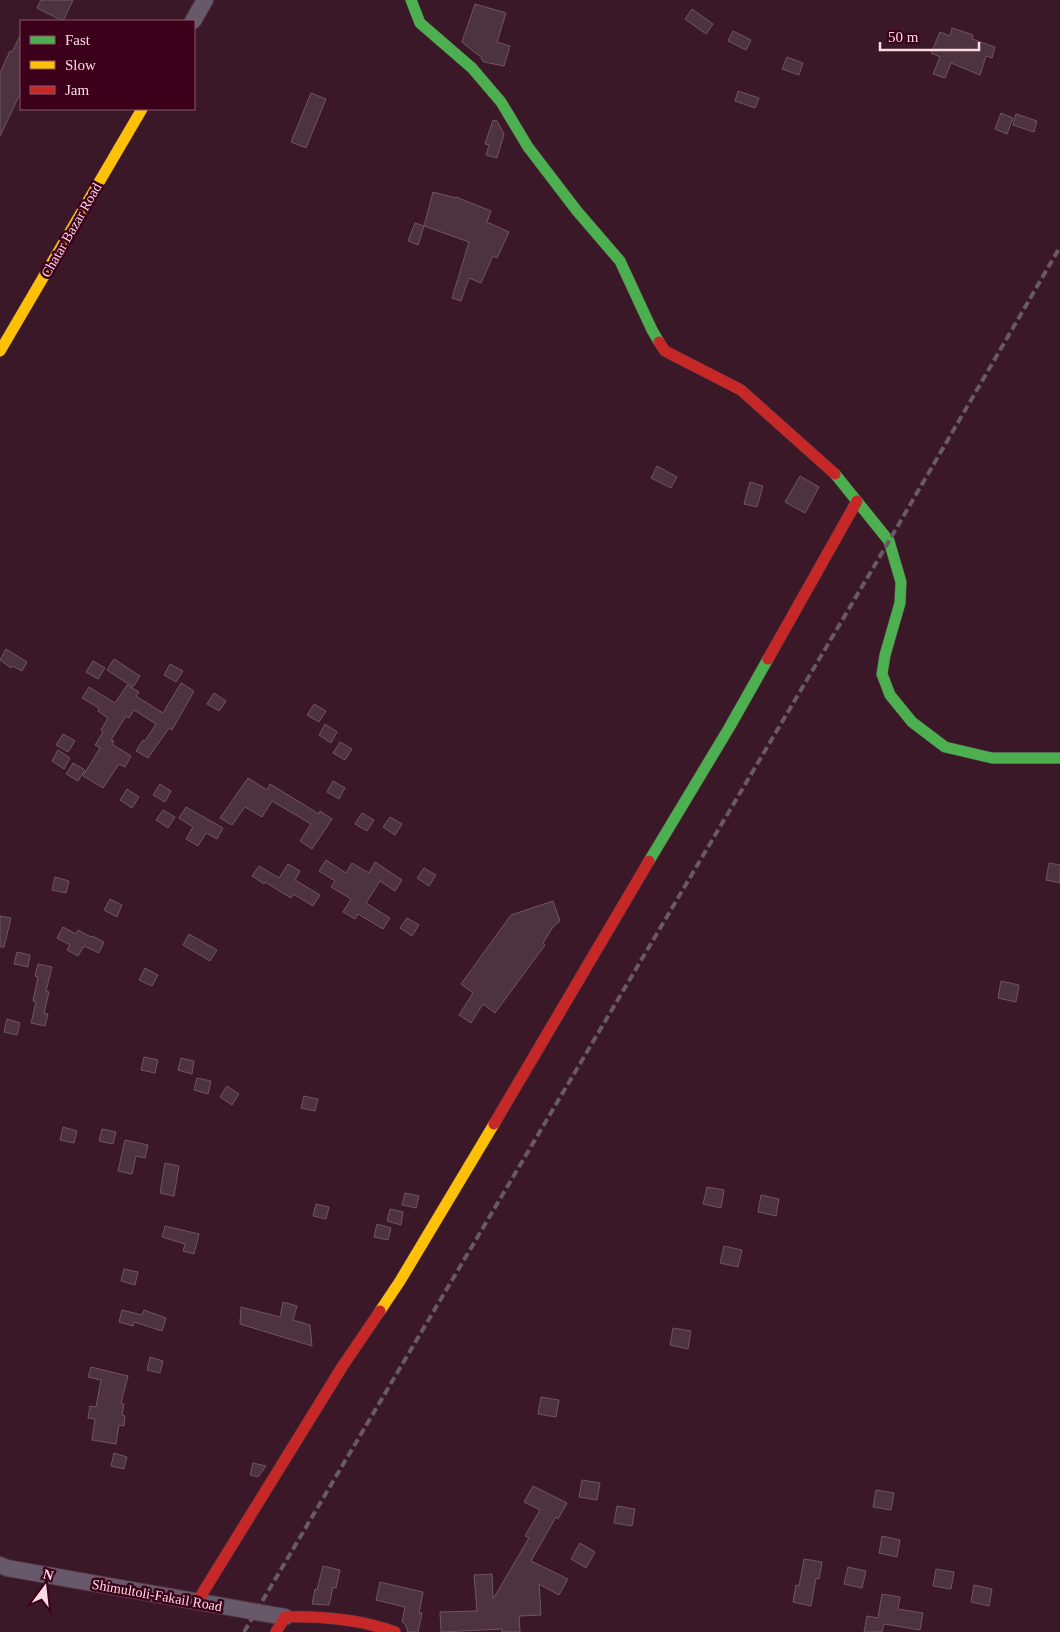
<svg xmlns="http://www.w3.org/2000/svg" width="1060" height="1632" font-family="'Times New Roman',serif">
	<style>
		.building { fill: #4d3240; stroke: #705462 }
		.lines { fill: none; stroke-linecap: round; stroke-linejoin: round }
		.street-casing { stroke: #533642; stroke-width: 18 }
		.fast-casing { stroke: #533642; stroke-width: 12 }
		.slow-casing { stroke: #533642; stroke-width: 12 }
		.jam-casing { stroke: #533642; stroke-width: 12 }
		.street { stroke: #675969; stroke-width: 16 }
		.fast { stroke: #4caf50; stroke-width: 11 }
		.slow { stroke: #ffc107; stroke-width: 11 }
		.jam { stroke: #c62828; stroke-width: 11 }
		.rail { stroke: #695865; stroke-width: 4; stroke-dasharray: 8 4; stroke-linecap: butt }
		.labels { text-anchor: middle; stroke-width: 5; stroke-linejoin: round; paint-order: stroke }
		.street-label { font-size: 14px; fill: #fbdbe3; stroke: #3d001b }
	</style>
	<rect width="100%" height="100%" fill="#3b1827"/>
	<!-- building -->
	<g class="building">
		<path d="M41,0h32l-10,21 -26,-13z"/>
		<path d="M475,4l31,9 -9,29 13,4 -6,20 -20,-4 -3,-3 1,-2 -4,-2 -16,-13z"/>
		<path d="M692,9l21,15 -7,10 -21,-15z"/>
		<path d="M952,28l21,7 -1,4 23,8 -3,11 -6,-2 -6,19 -29,-12 -6,15 -12,-4 7,-17 -9,-4 9,-21 10,4z"/>
		<path d="M733,31l18,9 -5,10 -18,-9z"/>
		<path d="M21,34v58l-21,44v-63l10,-22 2,1z"/>
		<path d="M787,57l16,6 -4,12 -17,-6z"/>
		<path d="M738,91l21,7 -4,10 -20,-7z"/>
		<path d="M311,93l15,6 -20,49 -15,-6z"/>
		<path d="M1001,113l12,5 -6,16 -12,-5z"/>
		<path d="M1016,114l21,7 -3,11 -21,-7z"/>
		<path d="M493,120l4,1 7,13 -7,24 -11,-3 3,-10 -4,-1z"/>
		<path d="M433,192l23,6v-1l35,14 -4,11 22,10 -12,26 -4,-2 -12,27 -12,-5 -8,23 -9,-3 17,-56 -45,-16 -6,19 -10,-4 7,-18 9,3z"/>
		<path d="M657,466l20,11 -6,11 -20,-10z"/>
		<path d="M800,476l19,11 -14,26 -20,-11z"/>
		<path d="M750,482l13,4 -6,21 -13,-3z"/>
		<path d="M6,649l21,13 -5,9 -10,-5 -1,2 -11,-8z"/>
		<path d="M114,659l26,17 -7,11 -26,-17z"/>
		<path d="M93,661l12,7 -7,11 -12,-7z"/>
		<path d="M170,664l13,7 -7,11 -12,-7z"/>
		<path d="M181,683l13,8 -22,39 -3,-2 -21,30 -12,-7 7,-11 2,1 11,-17 -22,-14 -5,8 -3,-2 -15,24 3,1 -2,3 19,12 -6,11 -6,-3 -16,24 -20,-12 17,-28 -5,-3 8,-13 -2,-2 7,-12 -10,-7 1,-3 -17,-10 7,-11 26,16 12,-18 12,7 -3,4 27,17z"/>
		<path d="M214,693l12,8 -7,10 -12,-7z"/>
		<path d="M314,704l12,7 -7,11 -12,-7z"/>
		<path d="M325,724l12,8 -6,11 -12,-8z"/>
		<path d="M63,734l12,7 -7,11 -12,-7z"/>
		<path d="M340,742l12,7 -7,11 -12,-7z"/>
		<path d="M58,750l12,8 -6,11 -12,-8z"/>
		<path d="M73,763l12,7 -7,11 -12,-7z"/>
		<path d="M248,778l19,12 3,-6 49,30 1,-3 12,8 -20,30 -12,-8 11,-17 -39,-23 -10,16 -17,-10 -13,18 -12,-7z"/>
		<path d="M333,781l12,7 -6,11 -12,-7z"/>
		<path d="M160,784l11,7 -6,11 -12,-7z"/>
		<path d="M127,789l12,8 -7,11 -12,-8z"/>
		<path d="M186,807l37,21 -6,11 -11,-6 -8,13 -12,-7 7,-12 -14,-9z"/>
		<path d="M163,810l12,7 -7,11 -12,-8z"/>
		<path d="M362,813l12,7 -7,11 -12,-7z"/>
		<path d="M390,817l12,7 -7,11 -12,-8z"/>
		<path d="M326,860l20,13 6,-10 17,10 6,-11 27,18 -7,11 -15,-10 -14,22 24,15 -7,11 -25,-15 -3,5 -12,-7 8,-13 -20,-12 4,-6 -16,-10z"/>
		<path d="M1049,863l11,2v18l-14,-3z"/>
		<path d="M288,864l12,7 -5,9 25,15 -7,11 -20,-12 -2,4 -26,-16 -1,2 -12,-8 7,-10 20,12z"/>
		<path d="M424,868l12,7 -7,11 -12,-8z"/>
		<path d="M55,877l14,4 -3,12 -14,-3z"/>
		<path d="M110,899l12,6 -5,12 -13,-7z"/>
		<path d="M553,901l7,20 -7,6 -10,16 2,2 -50,68 -12,-9 -12,19 -12,-8 14,-22 -12,-9 50,-69z"/>
		<path d="M0,916l11,2 -7,29h-4z"/>
		<path d="M407,918l12,7 -7,11 -12,-8z"/>
		<path d="M63,927l13,7 2,-4 13,7 1,-1 12,6 -5,11 -15,-7 -6,10 -11,-6 3,-5 -13,-7z"/>
		<path d="M189,934l28,16 -7,11 -27,-16z"/>
		<path d="M17,952l13,3 -2,12 -14,-3z"/>
		<path d="M38,964l14,3 -6,24 3,1 -5,21 4,1 -3,12 -14,-3 5,-21 -3,-1 5,-24 -3,-1z"/>
		<path d="M145,968l13,7 -6,11 -13,-6z"/>
		<path d="M1001,981l18,4 -3,17 -18,-4z"/>
		<path d="M7,1019l13,4 -3,12 -13,-3z"/>
		<path d="M144,1057l14,3 -3,13 -14,-3z"/>
		<path d="M181,1058l13,3 -2,13 -14,-4z"/>
		<path d="M197,1078l14,3 -3,13 -14,-4z"/>
		<path d="M227,1086l12,8 -7,11 -12,-8z"/>
		<path d="M304,1096l14,3 -3,12 -14,-3z"/>
		<path d="M63,1127l14,4 -3,12 -14,-3z"/>
		<path d="M102,1129l14,3 -3,12 -14,-3z"/>
		<path d="M125,1140l23,5 -3,13 -9,-2 -4,18 -14,-3z"/>
		<path d="M165,1163l14,3 -5,30 -14,-3z"/>
		<path d="M707,1187l17,3 -3,18 -18,-4z"/>
		<path d="M405,1193l14,3 -3,12 -14,-3z"/>
		<path d="M761,1195l18,4 -3,17 -18,-4z"/>
		<path d="M316,1204l13,3 -3,12 -13,-3z"/>
		<path d="M390,1209l13,3 -2,13 -14,-4z"/>
		<path d="M377,1224l14,4 -3,12 -14,-3z"/>
		<path d="M165,1226l34,8 -5,20 -11,-3 2,-7 -23,-7z"/>
		<path d="M724,1246l18,4 -4,17 -18,-4z"/>
		<path d="M124,1269l14,3 -3,13 -14,-4z"/>
		<path d="M283,1302l14,4 -4,14 17,5 2,21 -72,-22 1,-17 39,10z"/>
		<path d="M122,1310l20,5 2,-5 22,8 -4,13 -28,-9 -1,4 -14,-4z"/>
		<path d="M673,1328l18,3 -3,18 -18,-4z"/>
		<path d="M150,1357l13,4 -3,12 -13,-3z"/>
		<path d="M91,1367l37,9 -7,27 3,1 -2,11 3,1 -1,10 -5,-1 -3,19 -24,-4 3,-21 -7,-1 2,-12 6,1 5,-27 -13,-3z"/>
		<path d="M541,1397l18,3 -3,17 -18,-3z"/>
		<path d="M114,1453l13,4 -3,12 -13,-3z"/>
		<path d="M253,1463l13,3 -8,11 -8,-2z"/>
		<path d="M582,1480l18,3 -3,17 -18,-3z"/>
		<path d="M533,1486l34,17 -9,16 -2,-2 -25,44 37,18 -9,16 -20,-11 2,31 -22,1 1,16h-18v-3l-61,3 -1,-20 37,-1 -3,-36 18,-1 1,25 36,-61 -4,-2 15,-26 -16,-8z"/>
		<path d="M876,1490l18,3 -3,17 -18,-3z"/>
		<path d="M617,1506l18,3 -3,17 -18,-3z"/>
		<path d="M882,1536l18,4 -3,17 -18,-4z"/>
		<path d="M580,1543l15,9 -9,16 -15,-9z"/>
		<path d="M804,1559l18,3 -3,17 -3,-1 -5,28 -18,-4 3,-17 3,1z"/>
		<path d="M323,1566l17,4 -4,18 -3,-1 -4,18 -17,-1 3,-15 2,1z"/>
		<path d="M848,1567l18,4 -4,17 -18,-4z"/>
		<path d="M936,1569l18,3 -3,17 -18,-3z"/>
		<path d="M380,1582l43,10 -4,21h3l-4,19h-10l-3,-8 -3,-2 3,-15 -29,-7z"/>
		<path d="M974,1585l18,4 -3,17 -18,-4z"/>
		<path d="M882,1594l18,3 -2,12 25,4 -3,17 -36,-6 -2,8h-18l3,-16 11,2z"/>
	</g>
	<g class="lines">
		<!-- street casing -->
		<g class="street-casing">
			<g id="street">
				<path d="M193,21l12,-21"/>
				<path d="M0,1565l7,3 278,49"/>
			</g>
		</g>
		<!-- fast casing -->
		<g class="fast-casing">
			<g id="fast">
				<path d="M411,0l9,23 52,45 29,34 27,45 49,64 43,50 32,69 7,12"/>
				<path d="M835,474l54,67 12,41 -1,21 -15,52 -3,19 8,21 22,27 33,25 47,11h68"/>
				<path d="M649,861l80,-133 39,-69"/>
			</g>
		</g>
		<!-- slow casing -->
		<g class="slow-casing">
			<g id="slow">
				<path d="M0,351l142,-242"/>
				<path d="M380,1311l20,-30 94,-157"/>
			</g>
		</g>
		<!-- jam casing -->
		<g class="jam-casing">
			<g id="jam">
				<path d="M659,342l6,9 76,39 94,84"/>
				<path d="M768,659l89,-158"/>
				<path d="M494,1124l155,-263"/>
				<path d="M197,1602l145,-235 38,-56"/>
				<path d="M276,1632l9,-15c38,-1 74,2 110,15"/>
			</g>
		</g>
		<!-- street -->
		<use href="#street" class="street"/>
		<!-- fast -->
		<use href="#fast" class="fast"/>
		<!-- slow -->
		<use href="#slow" class="slow"/>
		<!-- jam -->
		<use href="#jam" class="jam"/>
		<!-- rail -->
		<path class="rail" d="M244,1632l645,-1091 171,-294"/>
	</g>
	<g class="labels">
		<!-- street labels -->
		<g class="street-label">
			<text transform="translate(71 230) rotate(-60)" y="5">Chatar Bazar Road</text>
			<text transform="translate(157 1595) rotate(10)" y="5">Shimultoli-Fakail Road</text>
		</g>
	</g>
	<!-- legend -->
	<rect x="20" y="20" width="175" height="90" fill="#3d001b" stroke="#89586b"/>
	<rect x="30" y="36" width="25" height="8" fill="#4caf50" stroke="#89586b"/>
	<text x="65" y="45" font-size="15" fill="#fbdbe3">Fast</text>
	<rect x="30" y="61" width="25" height="8" fill="#ffc107" stroke="#89586b"/>
	<text x="65" y="70" font-size="15" fill="#fbdbe3">Slow</text>
	<rect x="30" y="86" width="25" height="8" fill="#c62828" stroke="#89586b"/>
	<text x="65" y="95" font-size="15" fill="#fbdbe3">Jam</text>
	<!-- north arrow -->
	<g transform="translate(45 1587) rotate(15)" stroke="#3d001b" stroke-width="4" paint-order="stroke">
	<path d="M0-4L9 19L0 12L-9 19Z" fill="#fbdbe3"/>
	<text y="-8" font-size="14" font-weight="bold" text-anchor="middle" fill="#fbdbe3">N</text>
	</g>
	<!-- scale -->
	<path d="M880 42v8h99v-8" fill="none" stroke="#fbdbe3" stroke-width="2.5"/>
	<text x="888" y="42" font-size="15" fill="#fbdbe3" stroke="#3d001b" stroke-width="4" paint-order="stroke">50 m</text>
</svg>
